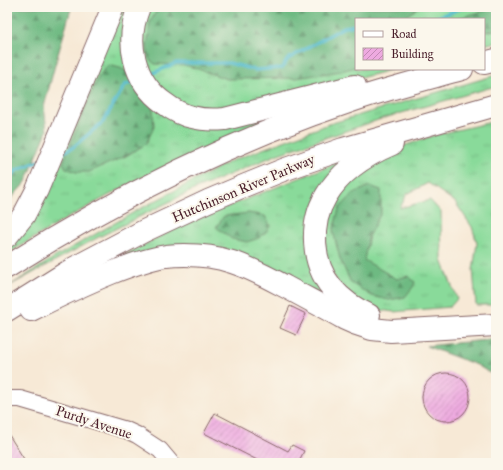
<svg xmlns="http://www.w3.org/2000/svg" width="503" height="470" font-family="'IM FELL Great Primer',serif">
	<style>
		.grass { fill: url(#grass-tufts); stroke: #6a7c62 }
		.forest { fill: url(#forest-firs); stroke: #5c6c56 }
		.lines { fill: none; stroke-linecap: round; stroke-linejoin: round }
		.stream { stroke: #50bacc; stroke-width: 3.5 }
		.building { fill: url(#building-hatch) }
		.minor-casing { stroke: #876667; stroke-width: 18 }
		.highway-casing { stroke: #876667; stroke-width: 24 }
		.minor { stroke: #fff; stroke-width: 16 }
		.highway { stroke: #fff; stroke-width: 22 }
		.labels { text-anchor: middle; stroke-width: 4; stroke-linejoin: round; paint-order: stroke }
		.street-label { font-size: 14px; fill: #4a1f2b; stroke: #fbf7ec }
	</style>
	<defs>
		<pattern id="grass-tufts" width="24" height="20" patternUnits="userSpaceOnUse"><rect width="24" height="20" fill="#89da9a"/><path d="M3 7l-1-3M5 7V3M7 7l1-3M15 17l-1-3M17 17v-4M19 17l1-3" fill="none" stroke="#78bb85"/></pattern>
		<pattern id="forest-firs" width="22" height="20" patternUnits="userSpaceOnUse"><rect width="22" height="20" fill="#6eba82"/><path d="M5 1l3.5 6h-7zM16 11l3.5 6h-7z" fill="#5c976b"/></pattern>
		<pattern id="building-hatch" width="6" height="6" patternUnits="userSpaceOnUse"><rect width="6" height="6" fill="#eeaae0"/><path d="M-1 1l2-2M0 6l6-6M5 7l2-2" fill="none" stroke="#c38ab6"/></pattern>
	</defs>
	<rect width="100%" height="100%" fill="#fbf7ec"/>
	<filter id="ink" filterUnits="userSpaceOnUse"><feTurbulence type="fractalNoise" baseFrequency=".025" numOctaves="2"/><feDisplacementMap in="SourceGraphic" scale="8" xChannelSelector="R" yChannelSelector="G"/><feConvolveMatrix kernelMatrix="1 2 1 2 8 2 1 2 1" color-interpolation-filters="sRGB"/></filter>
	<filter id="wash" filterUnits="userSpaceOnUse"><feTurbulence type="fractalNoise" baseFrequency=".012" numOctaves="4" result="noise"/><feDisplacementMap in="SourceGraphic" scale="16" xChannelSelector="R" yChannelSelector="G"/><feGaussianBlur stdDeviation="0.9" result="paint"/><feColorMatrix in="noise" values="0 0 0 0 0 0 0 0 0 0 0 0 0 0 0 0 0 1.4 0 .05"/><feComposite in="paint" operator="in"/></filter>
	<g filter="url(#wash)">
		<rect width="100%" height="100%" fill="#f7e9d6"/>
		<!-- grass -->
		<g class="grass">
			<path d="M121,7h14l18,97 115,15 -127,59 -72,39 -62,37v-8z"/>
			<path d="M148,7h348v35l-12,3v-26h-128v50h38l-139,37 -41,7 -36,-8 -33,-35 -5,-36z"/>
			<path d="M496,75v11l-112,32 -106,36 -89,38 -92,46 -86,47 44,-28 81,-46 95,-50 98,-37z"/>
			<path d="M496,121v184h-20l-3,-35 4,-27 -5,-16 -17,-25 -27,-19 -21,11 -7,14 30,-8 11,12 1,48 15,39 -7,8 -56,5 -22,-3 -24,-13 -18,-25 -6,-20 5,-33 6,-19 18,-23 39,-26 43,-15z"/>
			<path d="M347,159l-33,47 22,96 -81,-38 -137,1 2,-8 56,-29 53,-22z"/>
		</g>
		<!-- forest -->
		<g class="forest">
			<path d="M7,7h66l-2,2 -16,56 -11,42 3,24 -21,51 -19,21z"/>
			<path d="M159,7h261l-3,1 -13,11h-48v48l-15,4 -45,7 -69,1 -32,-11 -11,-3 -29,-1 -6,-5 -2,-12 3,-25z"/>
			<path d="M493,7h3v23l-12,2v-13h-29l32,-9z"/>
			<path d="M108,65l12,3 13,7 18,26 2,9 1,17 -8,17 -20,12 -37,16h-13l-10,-4 -3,-5 20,-50 16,-37z"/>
			<path d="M370,186l11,4v23l-12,22 -5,25 33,19 11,-3 7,6 -2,5 -8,10 -16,3 -17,-4 -21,-13 -11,-24 -7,-28 6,-22 15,-16z"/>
			<path d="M249,213l16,3 5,9 -3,6 -8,7 -12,4 -15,-3 -16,-12 8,-11z"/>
			<path d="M496,339v38l-19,-12 -51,-19z"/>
		</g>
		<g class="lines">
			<!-- stream -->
			<g class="stream">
				<path d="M433,19l31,-12"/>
				<path d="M149,75l27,-12h53l26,7 27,-2 6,-9 56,-32 12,-2"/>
				<path d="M62,153l10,-5 31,-26 22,-37 11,-4"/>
				<path d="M7,181l10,-11 23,-9"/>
			</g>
		</g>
		<g id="blocks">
			<!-- building -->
			<g class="building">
				<path d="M290,306l16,8 -10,21 -16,-7z"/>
				<circle cx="446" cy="397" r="24"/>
				<path d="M215,413l73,38 4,-6 12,6 -6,12h-35l-59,-30z"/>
				<path d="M7,432l17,27 -7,4h-10z"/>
			</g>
		</g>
	</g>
	<g filter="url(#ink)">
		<use href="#blocks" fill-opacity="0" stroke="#876667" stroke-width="1"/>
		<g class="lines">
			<!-- minor casing -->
			<g class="minor-casing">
				<path id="minor" d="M7,399h13l106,31 11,5 23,15 11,13"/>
			</g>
			<!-- highway casing -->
			<g class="highway-casing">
				<g id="highway">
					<path d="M139,7c-14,34 -6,74 25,96 9,7 18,12 28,14 11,3 22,3 33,2l130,-33"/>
					<path d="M484,63l12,-3"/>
					<path d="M7,236l17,-21 13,-25 76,-183"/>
					<path d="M7,267c109,-69 225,-127 347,-167 36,-12 72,-21 108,-31"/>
					<path d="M7,310l67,-42 70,-37 64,-30 38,-16 37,-15 60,-21 153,-44"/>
					<path d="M31,310c26,-13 53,-26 80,-37 18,-7 36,-14 55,-17 22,-2 44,-1 66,6 19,6 37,16 54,25 20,11 40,21 59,32l9,4 18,6 19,2 105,-6"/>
					<path d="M369,315c-14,-6 -26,-14 -37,-27 -20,-24 -23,-64 -6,-92 14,-24 40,-41 66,-52"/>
				</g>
			</g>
			<!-- minor -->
			<use href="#minor" class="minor"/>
			<!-- highway -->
			<use href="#highway" class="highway"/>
		</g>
	</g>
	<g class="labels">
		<!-- street labels -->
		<g class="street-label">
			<text transform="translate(243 188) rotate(-23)" y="5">Hutchinson River Parkway</text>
			<text transform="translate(94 422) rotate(18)" y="5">Purdy Avenue</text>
		</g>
	</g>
	<!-- margin -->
	<rect width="503" height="470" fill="none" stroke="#fbf7ec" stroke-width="24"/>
	<!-- legend -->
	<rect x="355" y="18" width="130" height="52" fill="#fbf7ec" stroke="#b4a19f"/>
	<rect x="363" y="31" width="20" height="6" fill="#ffffff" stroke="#b4a19f"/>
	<text x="391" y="38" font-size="12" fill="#4a1f2b">Road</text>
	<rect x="363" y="48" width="20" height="12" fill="url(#building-hatch)" stroke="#b4a19f"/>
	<text x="391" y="58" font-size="12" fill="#4a1f2b">Building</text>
</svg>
